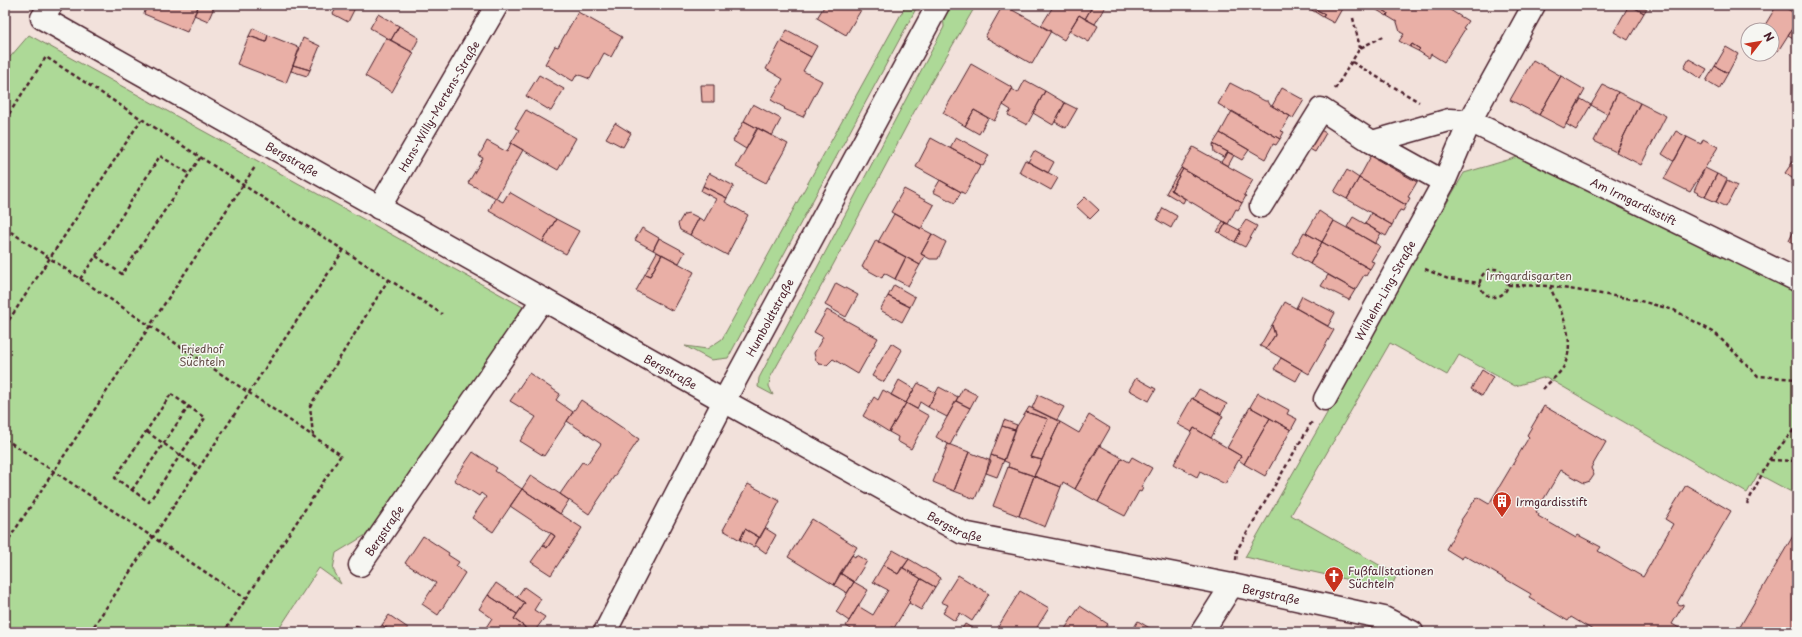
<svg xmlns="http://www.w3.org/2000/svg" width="1802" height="637" viewBox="0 0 1802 637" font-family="'Playpen Sans',sans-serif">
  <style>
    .green { fill: #add997; stroke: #7c7c61 }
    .building { fill: #e9afa6; stroke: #4a1f2b }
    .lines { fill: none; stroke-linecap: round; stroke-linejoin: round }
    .street-casing { stroke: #4a1f2b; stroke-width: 25 }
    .path { stroke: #4a1f2b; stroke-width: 2.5; stroke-dasharray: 4 3; stroke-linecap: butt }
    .street { stroke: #f6f6f2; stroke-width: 22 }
    .labels { text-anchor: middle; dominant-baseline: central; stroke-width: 3; stroke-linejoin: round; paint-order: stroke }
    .street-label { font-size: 11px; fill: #4a1f2b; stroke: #f6f6f2 }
    .park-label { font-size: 11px; fill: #634e46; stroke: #f6f6f2 }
    .poi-label { font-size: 11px; fill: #4a1f2b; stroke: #f6f6f2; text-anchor: start }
  </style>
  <rect width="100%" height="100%" fill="#f2e1db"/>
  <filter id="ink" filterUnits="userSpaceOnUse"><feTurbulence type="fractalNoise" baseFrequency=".025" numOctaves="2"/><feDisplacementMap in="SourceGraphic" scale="8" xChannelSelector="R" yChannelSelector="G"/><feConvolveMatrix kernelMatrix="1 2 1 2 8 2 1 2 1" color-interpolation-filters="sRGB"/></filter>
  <g filter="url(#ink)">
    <!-- green -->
    <path class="green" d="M906 5H918L728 358 711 360 685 346 707 349 722 339Z
      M948 5H976L914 112 833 265 770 378 769 386 773 395 758 387 759 378 944 27 943 13Z
      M29 35 523 307 374 530 336 553 333 569 341 584 319 568 277 632H5V63Z
      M1521 156 1797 293V495L1758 474 1747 493 1546 377 1515 386 1459 355 1447 375 1390 343 1291 515 1397 575 1390 589 1245 557 1464 173Z"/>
    <!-- building -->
    <path class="building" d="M147 5H199L187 32 144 14Z
      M199 5H215L208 21 194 15Z
      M338 5 356 6 348 22 333 14Z
      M825 5H864L846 35 817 18Z
      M1003 5 1051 31 1032 64 985 37Z
      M1054 5H1093L1085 19 1079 15 1064 40 1041 26Z
      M1093 5H1106L1095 24 1085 19Z
      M1305 5H1344L1334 23 1323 17 1325 14 1317 10 1315 12 1305 6Z
      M1371 5H1374L1388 13 1387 16 1370 6Z
      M1374 5H1442L1468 21 1463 28 1465 29 1444 62 1431 54 1429 58 1418 51 1420 49 1412 44 1410 47 1399 41 1404 34 1400 32 1397 22 1387 16 1388 13Z
      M1629 5 1644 13 1628 40 1614 32Z
      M1630 5H1649L1644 13Z
      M1777 5H1781L1797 15V21L1778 51 1772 47V30H1762Z
      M1317 10 1325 14 1323 17 1315 12Z
      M578 12 622 37 611 57 604 53 590 79 577 74 573 81 545 64 555 46 558 47Z
      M378 14 399 26 391 40 370 28Z
      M1079 15 1098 26 1089 42 1069 31Z
      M1797 21V40L1788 35Z
      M399 26 419 38 412 52 391 40Z
      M253 28 268 35 266 42 249 36Z
      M787 30 817 46 811 57 781 41Z
      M268 35 300 48 286 83 237 64 249 36 266 42Z
      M303 38 320 46 310 70 293 65Z
      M386 38 414 53 392 92 365 76Z
      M781 41 811 57 803 71 822 81 803 117 784 109 785 108 771 100 783 79 766 69Z
      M1412 44 1420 49 1418 51 1410 47Z
      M1726 47 1738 54 1728 73 1715 66Z
      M1689 59 1707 69 1701 79 1684 68Z
      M1533 60 1561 76 1539 115 1510 100Z
      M971 64 1013 88 994 121 974 110 965 126 943 113Z
      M293 65 310 70 307 76 291 71Z
      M1715 66 1728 73 1719 89 1706 81Z
      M539 75 564 89 551 111 526 96Z
      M1561 76 1585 90 1564 128 1539 115Z
      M1025 80 1045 91 1027 125 1008 115 1011 110 1003 105 1012 89 1018 93Z
      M1230 83 1265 101H1268L1270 105 1290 116 1281 131 1284 132 1280 139 1218 104Z
      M701 85H714V102H702Z
      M1603 85 1618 92 1607 114 1591 105Z
      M1282 88 1304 100 1293 118 1272 106Z
      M1045 91 1065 103 1053 125 1033 113Z
      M1618 92 1640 103 1616 152 1594 141Z
      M1581 99 1591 105 1576 130 1566 124Z
      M1065 103 1077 109 1066 128 1055 122Z
      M1640 103 1666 116 1641 165 1616 152Z
      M753 104 781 119 772 136 744 121Z
      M526 110 576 138 558 170 511 143 519 130 515 128Z
      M974 110 988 118 979 134 965 126Z
      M1232 111 1280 139 1276 145 1273 144 1265 159 1220 133Z
      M744 121 757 128 746 149 733 141Z
      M615 123 631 133 623 147 606 138Z
      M1315 127 1326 133 1315 152 1304 146Z
      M758 128 788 144 766 183 736 167Z
      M1676 131 1687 137 1675 160 1673 161 1662 154Z
      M1220 133 1249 150 1242 160 1213 144Z
      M956 137 989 155 983 166 950 148Z
      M1687 137 1701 144 1703 139 1718 147 1690 192 1664 179Z
      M931 138 981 165 965 194 916 167Z
      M487 141 507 152 511 143 523 150 496 198 468 183 483 158 479 156Z
      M1213 144 1228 152 1225 158 1214 152Z
      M1193 147 1253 180 1244 195 1246 196 1242 203 1181 168Z
      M1034 151 1054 162 1048 173 1028 162Z
      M1228 152 1234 155 1228 166 1221 162Z
      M1371 156 1417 182 1408 197 1410 198 1406 205 1359 178Z
      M1025 160 1058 178 1051 190 1019 172Z
      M1794 160 1797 162 1796 181 1785 173Z
      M1181 168 1183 169 1171 190 1185 199 1183 203 1166 193Z
      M1705 168 1717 174 1705 197 1694 191Z
      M1183 169 1242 203 1238 210 1236 209 1228 224 1171 190Z
      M1347 170 1359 178 1347 199 1334 192Z
      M709 173 734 186 727 198 703 186Z
      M1717 174 1727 179 1716 202 1705 197Z
      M1359 178 1406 205 1403 211 1400 210 1392 225 1347 199Z
      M940 180 961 192 955 203 933 192Z
      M1727 181 1737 186 1726 207 1716 202Z
      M703 186 727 198 725 202 748 215 727 255 690 235 699 218 704 221 716 199 701 191Z
      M904 189 934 205 921 229 891 212Z
      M509 192 556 219 543 242 489 211 495 198 503 202Z
      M1085 197 1099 210 1090 219 1076 206Z
      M1163 208 1177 216 1171 228 1157 220Z
      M1319 211 1334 221 1322 242 1306 233Z
      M689 213 699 218 690 235 680 230 678 224 684 214Z
      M1371 213 1392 225 1386 236 1365 224Z
      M894 214 932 234 921 254 925 256 920 265 878 242Z
      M1353 217 1381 233 1375 244 1347 227Z
      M556 219 579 231 566 254 543 242Z
      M1246 220 1257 226 1245 247 1235 242 1241 231 1239 230Z
      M1223 221 1226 223 1220 233 1217 232Z
      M1334 221 1380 246 1371 261 1374 262 1370 269 1322 242Z
      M1226 223 1241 231 1235 242 1220 233Z
      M1797 224V245L1789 241Z
      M642 228 659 238 653 250 635 240Z
      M1304 232 1322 242 1310 264 1292 253Z
      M932 234 946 242 938 259H930L921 254Z
      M659 238 685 252 679 263 653 250Z
      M876 240 906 257 895 279 884 273 882 278 862 267Z
      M1322 242 1370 269 1366 276 1364 275 1355 290 1310 264Z
      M657 252 662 255 650 276 645 274Z
      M662 254 694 272 673 311 636 291 645 274 650 276Z
      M906 257 920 265 908 286 895 279Z
      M1328 275 1355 290 1349 300 1321 286Z
      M836 283 858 295 846 317 825 305Z
      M894 285 915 297 910 307 888 296Z
      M888 296 910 307 902 322 880 310Z
      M1302 296 1335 313 1328 326 1296 308Z
      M1285 302 1334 330 1309 374 1266 349 1275 335 1272 325Z
      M827 310 878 338 858 374 833 359 827 365 819 364 816 361 814 353 823 337 814 332Z
      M1272 325 1275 335 1266 349 1260 346Z
      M891 343 902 350 884 382 872 376Z
      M1281 358 1302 370 1296 381 1274 369Z
      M1482 370 1493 377 1482 396 1471 389Z
      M529 373 560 394 556 400 573 412 544 456 520 441 536 417 510 401Z
      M1136 378 1156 389 1149 401 1129 390Z
      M899 380 914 389 906 403 891 395Z
      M918 383 936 393 928 407 920 402 917 409 906 403Z
      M939 387 958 397 947 417 928 407Z
      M963 388 977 395 970 408 956 401Z
      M1199 389 1227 404 1221 414 1193 399Z
      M883 390 906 403 889 432 863 416 874 397 878 400Z
      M1258 393 1289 410 1287 414 1297 419 1291 430 1250 407Z
      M1038 395 1064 407 1057 420 1032 408Z
      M1192 398 1223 416 1211 438 1194 428 1192 432 1177 424Z
      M581 400 639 439 589 514 560 494 582 462 587 464 601 444 567 421Z
      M956 401 970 408 950 445 936 437Z
      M906 403 929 416 911 449 897 441 898 437 889 432Z
      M1544 406 1606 442 1591 468 1594 475 1590 481 1584 483 1561 470 1536 512 1539 514 1538 516 1576 538 1578 535 1601 547 1598 551 1643 577 1673 524 1665 519 1686 485 1731 511 1677 603 1680 605 1683 604V606L1682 607 1672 624 1681 629 1684 628 1685 630 1681 632H1596L1571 617 1568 621 1529 598 1531 594 1464 555 1462 559 1446 549 1462 521 1461 520 1477 497 1489 504 1529 437 1527 435Z
      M1029 407 1060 422 1042 460 1030 457 1048 419 1026 412Z
      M1250 407 1270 418 1244 464 1239 460 1241 456 1227 448Z
      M1026 412 1048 419 1030 457 1042 460 1034 476 1008 467 1009 463 1004 461 1017 426Z
      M1089 415 1110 428 1075 489 1063 482 1061 487 1034 476 1060 422 1079 433Z
      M1270 418 1291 430 1265 476 1244 464Z
      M1004 420 1017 425 1015 430 1002 426Z
      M1002 426 1015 430 1004 460 991 455Z
      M1194 428 1241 456 1225 484 1200 471 1197 477 1174 464Z
      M948 444 969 452 954 491 933 482Z
      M1099 445 1122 458 1098 502 1075 489Z
      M473 452 497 468 495 471 522 489 493 532 472 518 486 497 481 493 479 496 454 480Z
      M969 452 991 461 975 499 954 491Z
      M991 455 1004 460 997 477 986 473Z
      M1132 457 1152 468 1141 487 1143 488 1141 492 1139 491 1125 516 1098 502 1122 458 1129 462Z
      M1008 467 1034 476 1019 516 993 506Z
      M531 475 569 500 560 514 522 489Z
      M1034 476 1061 487 1045 527 1019 516Z
      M748 484 780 501 760 538 745 529 740 540 723 530Z
      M522 489 582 528 551 575 531 562 543 545 547 548 555 536 510 506Z
      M812 519 857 547 834 585 788 557Z
      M765 528 776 535 766 553 755 545Z
      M745 529 759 537 754 547 740 540Z
      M1797 529V632H1737Z
      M551 533 555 536 547 548 543 545Z
      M423 536 449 553 448 555 459 562 456 566 465 573 438 615 422 604 436 583 405 563Z
      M893 550 909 559 898 574 883 565Z
      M852 555 855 557 856 555 867 561 854 582 840 573Z
      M909 559 941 578 935 587 903 568Z
      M883 565 898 574 902 567 921 579 908 600 910 602 909 603 894 628 892 627 889 632H856L846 626 858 606 873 615 888 590 873 582Z
      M840 573 854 582 847 593 834 585Z
      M958 575 989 594 972 621 960 613 955 621 943 613 948 605 941 602Z
      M921 579 935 587 921 610 909 603 910 602 908 600Z
      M854 582 868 590 849 621 836 612Z
      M496 583 525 603 517 614 488 595Z
      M524 587 541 599 534 610 545 617 534 632H531L514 619 525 603 517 597Z
      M1020 591 1049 608 1034 632H995Z
      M488 595 517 614 514 619 525 627 522 632H483L492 618 479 609Z
      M1080 606 1108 624 1102 632H1063Z
      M389 615 408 628 405 632H392L382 625Z
      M1138 621 1156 632H1131Z
      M965 624 979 632H960Z
      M382 625 392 632H377Z
      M356 626 366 632H352Z
      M471 627 479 632H467Z"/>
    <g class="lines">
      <defs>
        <g id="street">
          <path id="s1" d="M51 5 42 18 724 401 963 533 1232 585 1384 618 1412 632"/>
          <path d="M1372 142 1444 182"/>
          <path d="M1261 206 1321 109 1372 142 1449 120 1470 121 1534 5"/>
          <path id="s2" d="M379 208 497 5"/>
          <path id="s3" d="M1325 399 1444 182 1470 121 1797 280"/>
          <path id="s4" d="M360 565 543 299"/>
          <path id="s5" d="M605 632 724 401 938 5"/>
          <path d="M1202 632 1232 585"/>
        </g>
      </defs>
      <!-- street casing -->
      <use href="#street" class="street-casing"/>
      <!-- path -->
      <path class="path" d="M1353 18 1360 48
        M1352 62 1419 102
        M1335 89 1360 48 1384 36
        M5 120 46 57 442 314
        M5 228 341 455 224 632
        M96 256 160 156 190 174
        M1425 269 1448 279 1480 283
        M1480 283a14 14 0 1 1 28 0a14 14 0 1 1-28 0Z
        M80 279 96 256 122 274 200 158
        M1508 285 1550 286 1633 299 1674 310 1715 333 1758 376 1797 379
        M5 326 141 120
        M1543 389C1549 382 1560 374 1564 366 1577 339 1561 312 1550 287
        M171 394 205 418 149 502 115 478Z
        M147 432 199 468
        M313 435 310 406 388 280
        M5 439 246 599
        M1770 460 1797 461
        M132 490 189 406
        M1747 504 1769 460 1797 426
        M5 545 255 167
        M1236 560 1237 550 1313 420
        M90 632 343 251"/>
      <!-- street -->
      <use href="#street" class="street"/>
    </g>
  </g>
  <!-- icons -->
  <defs>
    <symbol id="building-pin" viewBox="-11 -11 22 30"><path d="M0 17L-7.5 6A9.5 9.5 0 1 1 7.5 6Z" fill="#c8321e" stroke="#f6f6f2"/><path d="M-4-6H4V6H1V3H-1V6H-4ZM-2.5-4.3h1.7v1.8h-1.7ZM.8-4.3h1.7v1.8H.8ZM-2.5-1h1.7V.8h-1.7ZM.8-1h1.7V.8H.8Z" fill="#fff"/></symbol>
    <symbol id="church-pin" viewBox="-11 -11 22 30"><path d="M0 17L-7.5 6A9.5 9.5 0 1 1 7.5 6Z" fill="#c8321e" stroke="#f6f6f2"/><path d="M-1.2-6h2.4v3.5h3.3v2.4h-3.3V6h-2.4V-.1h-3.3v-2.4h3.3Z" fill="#fff"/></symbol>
  </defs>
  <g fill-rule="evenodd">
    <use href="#building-pin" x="1491" y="490" width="22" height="30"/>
    <use href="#church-pin" x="1323" y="565" width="22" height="30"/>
  </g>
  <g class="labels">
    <!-- street labels -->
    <g class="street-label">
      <text stroke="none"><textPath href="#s2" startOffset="118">Hans-Willy-Mertens-Straße</textPath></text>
      <text stroke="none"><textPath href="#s1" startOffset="303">Bergstraße</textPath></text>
      <text stroke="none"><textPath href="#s3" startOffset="496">Am Irmgardisstift</textPath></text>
      <text stroke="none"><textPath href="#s3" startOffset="124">Wilhelm-Ling-Straße</textPath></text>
      <text stroke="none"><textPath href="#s5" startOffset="355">Humboldtstraße</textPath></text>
      <text stroke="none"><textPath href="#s1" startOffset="737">Bergstraße</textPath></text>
      <text stroke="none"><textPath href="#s1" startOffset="1061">Bergstraße</textPath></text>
      <text stroke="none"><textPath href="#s4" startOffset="42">Bergstraße</textPath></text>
      <text stroke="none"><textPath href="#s1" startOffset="1385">Bergstraße</textPath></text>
    </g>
    <!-- park labels -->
    <g class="park-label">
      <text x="1529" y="275">Irmgardisgarten</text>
      <text x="202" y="348">Friedhof<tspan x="202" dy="13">Süchteln</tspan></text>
    </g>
    <!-- poi labels -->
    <g class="poi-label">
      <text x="1516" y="501">Irmgardisstift</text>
      <text x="1348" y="570">Fußfallstationen<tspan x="1348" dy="13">Süchteln</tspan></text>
    </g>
  </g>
  <!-- margin -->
  <rect width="1802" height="637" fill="none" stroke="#f6f6f2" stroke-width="20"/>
  <rect x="10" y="10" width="1782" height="617" fill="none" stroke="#4a1f2b" stroke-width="1.5" filter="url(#ink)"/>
  <!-- north arrow -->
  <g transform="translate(1760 42) rotate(59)"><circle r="19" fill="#f6f6f2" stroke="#b1a0a2"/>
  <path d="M0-3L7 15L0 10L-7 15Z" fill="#c8321e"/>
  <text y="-6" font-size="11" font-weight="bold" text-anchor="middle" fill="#4a1f2b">N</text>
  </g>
</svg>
